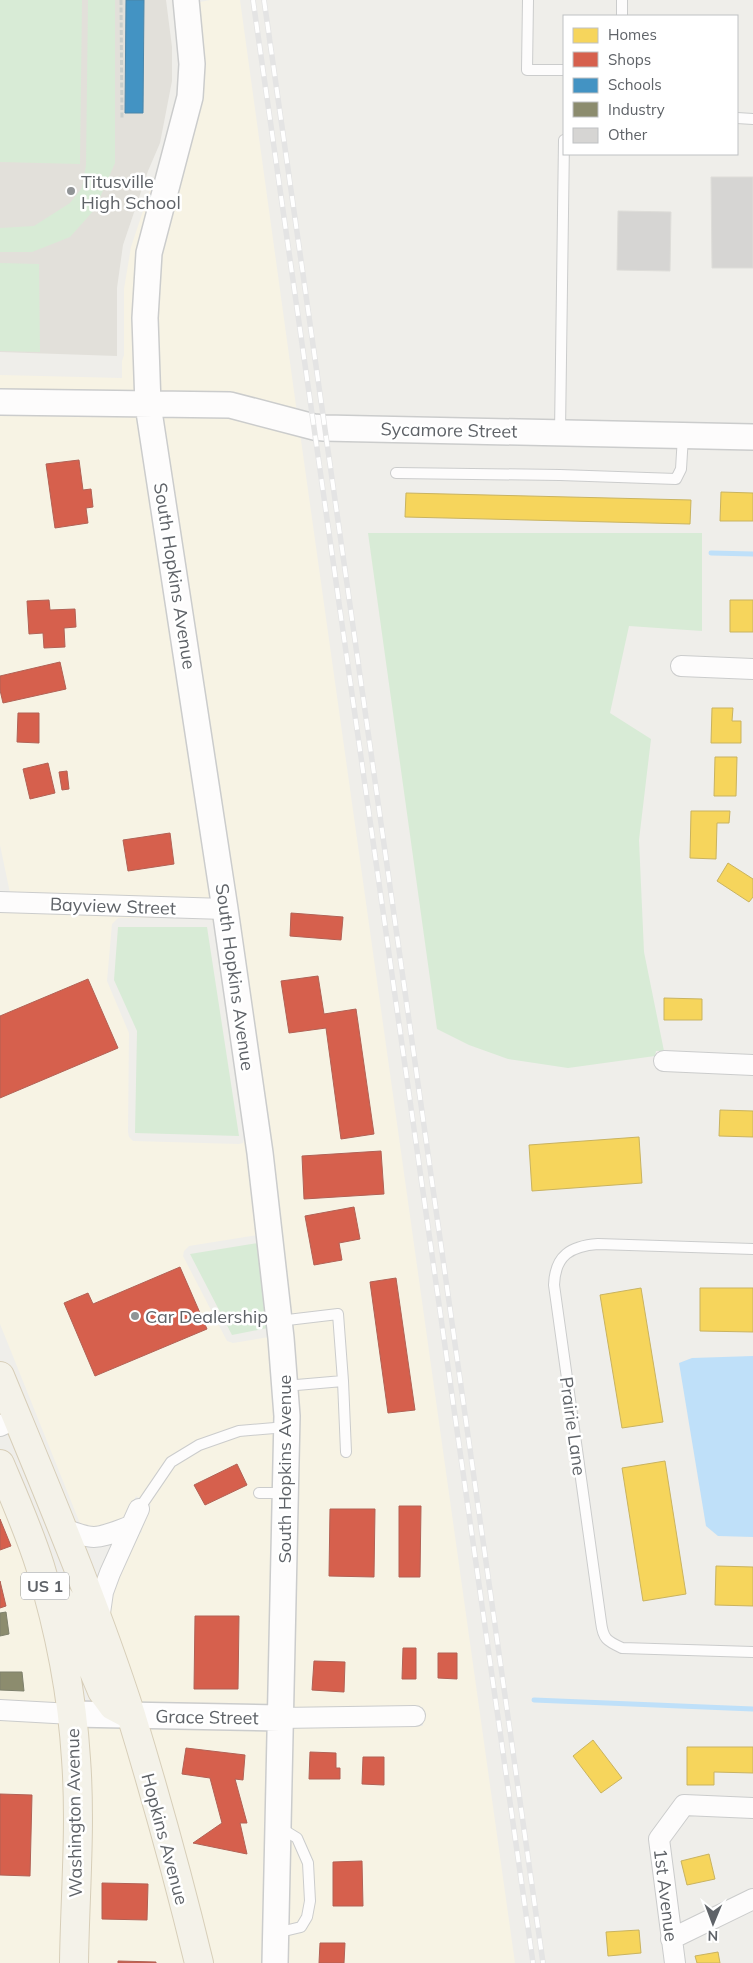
<svg xmlns="http://www.w3.org/2000/svg" width="753" height="1963" viewBox="0 0 753 1963" font-family="Mulish,sans-serif">
  <style>
    .commercial { fill: #f7f3e4; fill-rule: evenodd }
    .education { fill: #e2e0da }
    .green { fill: #d8ebd6 }
    .water { fill: #bfe0f9 }
    .homes { fill: #f6d55c; stroke: #c9b360 }
    .shops { fill: #d6604d; stroke: #b26155 }
    .schools { fill: #4393c3; stroke: #4b85a8 }
    .industry { fill: #8c8c6e; stroke: #7e806c }
    .lines { fill: none; stroke-linecap: round; stroke-linejoin: round }
    .stream { stroke: #bfe0f9; stroke-width: 5 }
    .building { fill: #d6d5d3; stroke: #deddd9 }
    .service-casing { stroke: #cbcccc; stroke-width: 12 }
    .minor-casing { stroke: #cbcccc; stroke-width: 22 }
    .tertiary-casing { stroke: #cbcccc; stroke-width: 28 }
    .primary-casing { stroke: #d7ceb8; stroke-width: 30 }
    .path { stroke: #cacfcc; stroke-width: 3; stroke-dasharray: 5 2.5; stroke-linecap: butt }
    .service { stroke: #fdfcfc; stroke-width: 10 }
    .minor { stroke: #fdfcfc; stroke-width: 20 }
    .tertiary { stroke: #fdfcfc; stroke-width: 25 }
    .primary { stroke: #f4f2e9; stroke-width: 28 }
    .rail-casing { stroke: #e4e4e4; stroke-width: 5.5 }
    .rail { stroke: #fff; stroke-width: 4; stroke-dasharray: 11; stroke-linecap: butt }
    .poi-dot { fill: #919496; stroke: #fff; stroke-width: 2 }
    .labels { text-anchor: middle; dominant-baseline: central; stroke-width: 5; stroke-linejoin: round; paint-order: stroke }
    .shield { fill: #fff; stroke: #8f9295; stroke-width: 1 }
    .shield-label { font-size: 16px; font-weight: bold; fill: #5f6368 }
    .poi-label { font-size: 18px; fill: #5f6368; stroke: #fff; text-anchor: start }
    .street-label { font-size: 18px; fill: #5f6368; stroke: #fff }
  </style>
  <rect width="100%" height="100%" fill="#efeeea"/>
  <!-- commercial -->
  <path class="commercial" d="M210 0H240L297 413 157 395V255L195 3Z
    M180 51 184 64 140 395 0 392V375L122 378V361L124 355V289L131 247 155 175 167 145 175 114 179 82Z
    M0 411 140 414 215 899 10 893 0 845Z
    M229 414 300 433 515 1963H284L288 1728 423 1726V1707L288 1708 295 1500 159 415Z
    M4 912 218 918 251 1154 257 1235 189 1246 184 1251 183 1256 227 1341 233 1343 269 1337 279 1417 271 1708 137 1706 109 1610 112 1595 137 1534 142 1532 140 1527 151 1505 136 1496 125 1518 94 1528 81 1526 0 1324V913ZM118 918H207L212 920 214 925 246 1134 243 1143 239 1144 133 1141 129 1137 128 1132 129 1033 107 981 112 924Z
    M0 1489 29 1562 61 1704 0 1701Z
    M0 1720 64 1723 65 1963H0Z
    M82 1724 124 1725 189 1963H82Z
    M142 1725 271 1728 266 1963H207Z"/>
  <!-- education -->
  <path class="education" d="M0 0H166L172 47V81L160 143 148 171 123 245 117 288V356L0 352Z"/>
  <!-- green -->
  <path class="green" d="M0 0H82L80 164 0 162Z
    M88 0H115V163L95 209 70 237 32 252H0V228L34 226 70 203 82 188 86 165Z
    M0 263 39 264 40 352 0 351Z
    M368 533H702V631L629 626 610 713 651 739 639 840 644 952 664 1051H656L655 1056 568 1068 508 1059 469 1045 437 1029Z
    M118 927H207L239 1136 135 1133 137 1031 114 980Z
    M258 1243 268 1328 232 1335 190 1254Z"/>
  <!-- water -->
  <path class="water" d="M753 1356V1537L718 1536 706 1526 679 1363 692 1358Z"/>
  <!-- homes -->
  <path class="homes" d="M721 492 753 493V521H720Z
    M406 493 691 500 690 524 405 517Z
    M730 600H753V632H730Z
    M712 708H733L732 721H741V743H711Z
    M715 757H737L736 796H714Z
    M691 811H730L729 823H717L716 859 690 858Z
    M728 863 753 879V897L749 902 717 881Z
    M664 998 702 999V1020H664Z
    M720 1110 753 1111V1137L719 1136Z
    M639 1137 642 1183 532 1191 529 1145Z
    M641 1288 663 1422 622 1428 600 1295Z
    M700 1288H753V1332L700 1331Z
    M665 1461 686 1594 643 1601 622 1468Z
    M716 1566 753 1567V1606L715 1605Z
    M593 1740 622 1778 601 1793 573 1756Z
    M687 1747H753V1773L714 1772V1785H687Z
    M709 1854 715 1879 687 1885 681 1861Z
    M639 1930 641 1953 608 1956 606 1932Z
    M718 1952 720 1963H697L695 1956Z"/>
  <!-- shops -->
  <path class="shops" d="M79 460 83 490 91 489 93 507 86 508 88 523 55 528 46 464Z
    M49 600 50 610 75 609 76 627 64 628 65 647 44 648 43 633 29 634 27 601Z
    M60 662 66 689 3 703 0 690V676Z
    M18 713H39V743L17 742Z
    M48 763 55 793 30 799 23 769Z
    M67 771 69 789 62 790 59 772Z
    M170 833 174 864 128 871 123 840Z
    M291 913 343 917 341 940 290 936Z
    M318 976 324 1014 356 1009 374 1134 341 1139 326 1028 289 1033 281 981Z
    M88 979 118 1048 0 1098V1016Z
    M381 1151 384 1194 304 1199 302 1156Z
    M354 1207 360 1239 339 1243 342 1260 314 1265 305 1216Z
    M180 1267 207 1329 95 1376 64 1303 88 1293 93 1304Z
    M396 1278 415 1410 388 1413 370 1282Z
    M237 1464 247 1485 205 1505 194 1485Z
    M399 1506H421L420 1577H399Z
    M330 1509H375L374 1577 329 1576Z
    M0 1519 11 1546 0 1550Z
    M0 1581 6 1606 0 1608Z
    M195 1616H239L238 1689H194Z
    M403 1648H416V1679H402Z
    M438 1653H457V1679L438 1678Z
    M314 1661 345 1662 344 1692 312 1690Z
    M186 1748 245 1755 243 1780 235 1779 247 1823H240L247 1854 193 1843 222 1823 210 1778 182 1774Z
    M310 1752 336 1753V1768H340V1779H309Z
    M363 1757H384V1785L362 1784Z
    M0 1794 32 1795 30 1876 0 1875Z
    M362 1861 363 1906H333V1862Z
    M102 1883 148 1884 147 1920 102 1919Z
    M320 1943H345L344 1963H319Z
    M118 1961 156 1962V1963H118Z"/>
  <!-- schools -->
  <path class="schools" d="M126 0H144L143 113H125Z"/>
  <!-- industry -->
  <path class="industry" d="M6 1612 9 1634 0 1636V1613Z
    M0 1672H22L24 1691 0 1690Z"/>
  <g class="lines">
    <!-- stream -->
    <path class="stream" d="M711 553 753 554
      M534 1700 753 1709"/>
  </g>
  <!-- building -->
  <path class="building" d="M711 177H753V268H712Z
    M618 211 671 212 670 271 617 270Z"/>
  <g class="lines">
    <defs>
      <path id="service" d="M528 0 527 70H564
        M622 16V0
        M737 118 753 119
        M560 432 564 140
        M396 473 560 475 676 479 681 469 683 436
        M753 1249 598 1244C571 1246 555 1255 554 1285L601 1622C603 1639 607 1641 622 1648L753 1652
        M279 1321 338 1314 343 1381 285 1386
        M343 1381 346 1452
        M259 1493H285
        M139 1509 171 1462 199 1445 239 1431 286 1427
        M276 1933 301 1927 307 1917 310 1901 308 1863 297 1838 279 1827"/>
      <path id="minor" d="M681 666 753 669
        M0 902 225 909
        M664 1061 753 1065
        M0 1426 17 1418
        M62 1528C96 1542 98 1538 131 1526
        M99 1620 103 1592 110 1573 139 1509
        M0 1710 72 1714
        M280 1718 415 1716
        M671 1939 753 1899
        M675 1963 659 1839 684 1805 753 1808"/>
      <path id="tertiary" d="M186 0 192 64 190 97 149 253 145 318 148 405 225 909 260 1153 281 1338 287 1416 275 1963
        M0 402 230 405 314 427 324 428 753 437
        M72 1714 280 1718"/>
      <path id="primary" d="M0 1376C46 1488 94 1600 131 1715 156 1797 179 1880 199 1963
        M0 1464C14 1497 29 1531 40 1566 59 1628 72 1694 76 1759 81 1826 75 1895 74 1963
        M60 1599 70 1615 102 1691 113 1706 130 1715"/>
    </defs>
    <!-- service casing -->
    <use href="#service" class="service-casing"/>
    <!-- minor casing -->
    <use href="#minor" class="minor-casing"/>
    <!-- tertiary casing -->
    <use href="#tertiary" class="tertiary-casing"/>
    <!-- primary casing -->
    <use href="#primary" class="primary-casing"/>
    <!-- path -->
    <path class="path" d="M121 0 122 120"/>
    <!-- service -->
    <use href="#service" class="service"/>
    <!-- minor -->
    <use href="#minor" class="minor"/>
    <!-- tertiary -->
    <use href="#tertiary" class="tertiary"/>
    <!-- primary -->
    <use href="#primary" class="primary"/>
    <defs>
      <path id="rail" d="M253 0 533 1963
        M264 0 543 1963"/>
    </defs>
    <!-- rail casing -->
    <use href="#rail" class="rail-casing"/>
    <!-- rail -->
    <use href="#rail" class="rail"/>
  </g>
  <!-- markers -->
  <g class="poi-dot">
    <circle cx="71" cy="191" r="5"/>
    <circle cx="135" cy="1316" r="5"/>
  </g>
  <g class="labels">
    <!-- shield labels -->
    <rect class="shield" x="21" y="1572.5" width="48" height="27" rx="4"/>
    <g class="shield-label">
      <text x="45" y="1586">US 1</text>
    </g>
    <!-- poi labels -->
    <g class="poi-label">
      <text x="81" y="181">Titusville<tspan x="81" dy="21">High School</tspan></text>
      <text x="145" y="1316">Car Dealership</text>
    </g>
    <!-- street labels -->
    <g class="street-label">
      <text transform="translate(449 430) rotate(1)">Sycamore Street</text>
      <text transform="translate(175 576) rotate(81)">South Hopkins Avenue</text>
      <text transform="translate(113 906) rotate(2)">Bayview Street</text>
      <text transform="translate(235 977) rotate(82)">South Hopkins Avenue</text>
      <text transform="translate(573 1426) rotate(82)">Prairie Lane</text>
      <text transform="translate(284 1469) rotate(-90)">South Hopkins Avenue</text>
      <text transform="translate(207 1717) rotate(1)">Grace Street</text>
      <text transform="translate(74 1813) rotate(-91)">Washington Avenue</text>
      <text transform="translate(165 1839) rotate(75)">Hopkins Avenue</text>
      <text transform="translate(666 1895) rotate(83)">1st Avenue</text>
    </g>
  </g>
  <!-- legend -->
  <rect x="563" y="15" width="175" height="140" fill="#ffffff" stroke="#bfc1c3"/>
  <rect x="573" y="28" width="25" height="15" fill="#f6d55c" stroke="#bfc1c3"/>
  <text x="608" y="40" font-size="15" fill="#5f6368">Homes</text>
  <rect x="573" y="52" width="25" height="15" fill="#d6604d" stroke="#bfc1c3"/>
  <text x="608" y="65" font-size="15" fill="#5f6368">Shops</text>
  <rect x="573" y="78" width="25" height="15" fill="#4393c3" stroke="#bfc1c3"/>
  <text x="608" y="90" font-size="15" fill="#5f6368">Schools</text>
  <rect x="573" y="102" width="25" height="15" fill="#8c8c6e" stroke="#bfc1c3"/>
  <text x="608" y="115" font-size="15" fill="#5f6368">Industry</text>
  <rect x="573" y="128" width="25" height="15" fill="#d6d5d3" stroke="#bfc1c3"/>
  <text x="608" y="140" font-size="15" fill="#5f6368">Other</text>
  <!-- north arrow -->
  <g transform="translate(713 1923) rotate(181)" stroke="#ffffff" stroke-width="4" paint-order="stroke">
  <path d="M0-4L9 19L0 12L-9 19Z" fill="#5f6368"/>
  <text y="-8" font-size="14" font-weight="bold" text-anchor="middle" fill="#5f6368">N</text>
  </g>
</svg>
